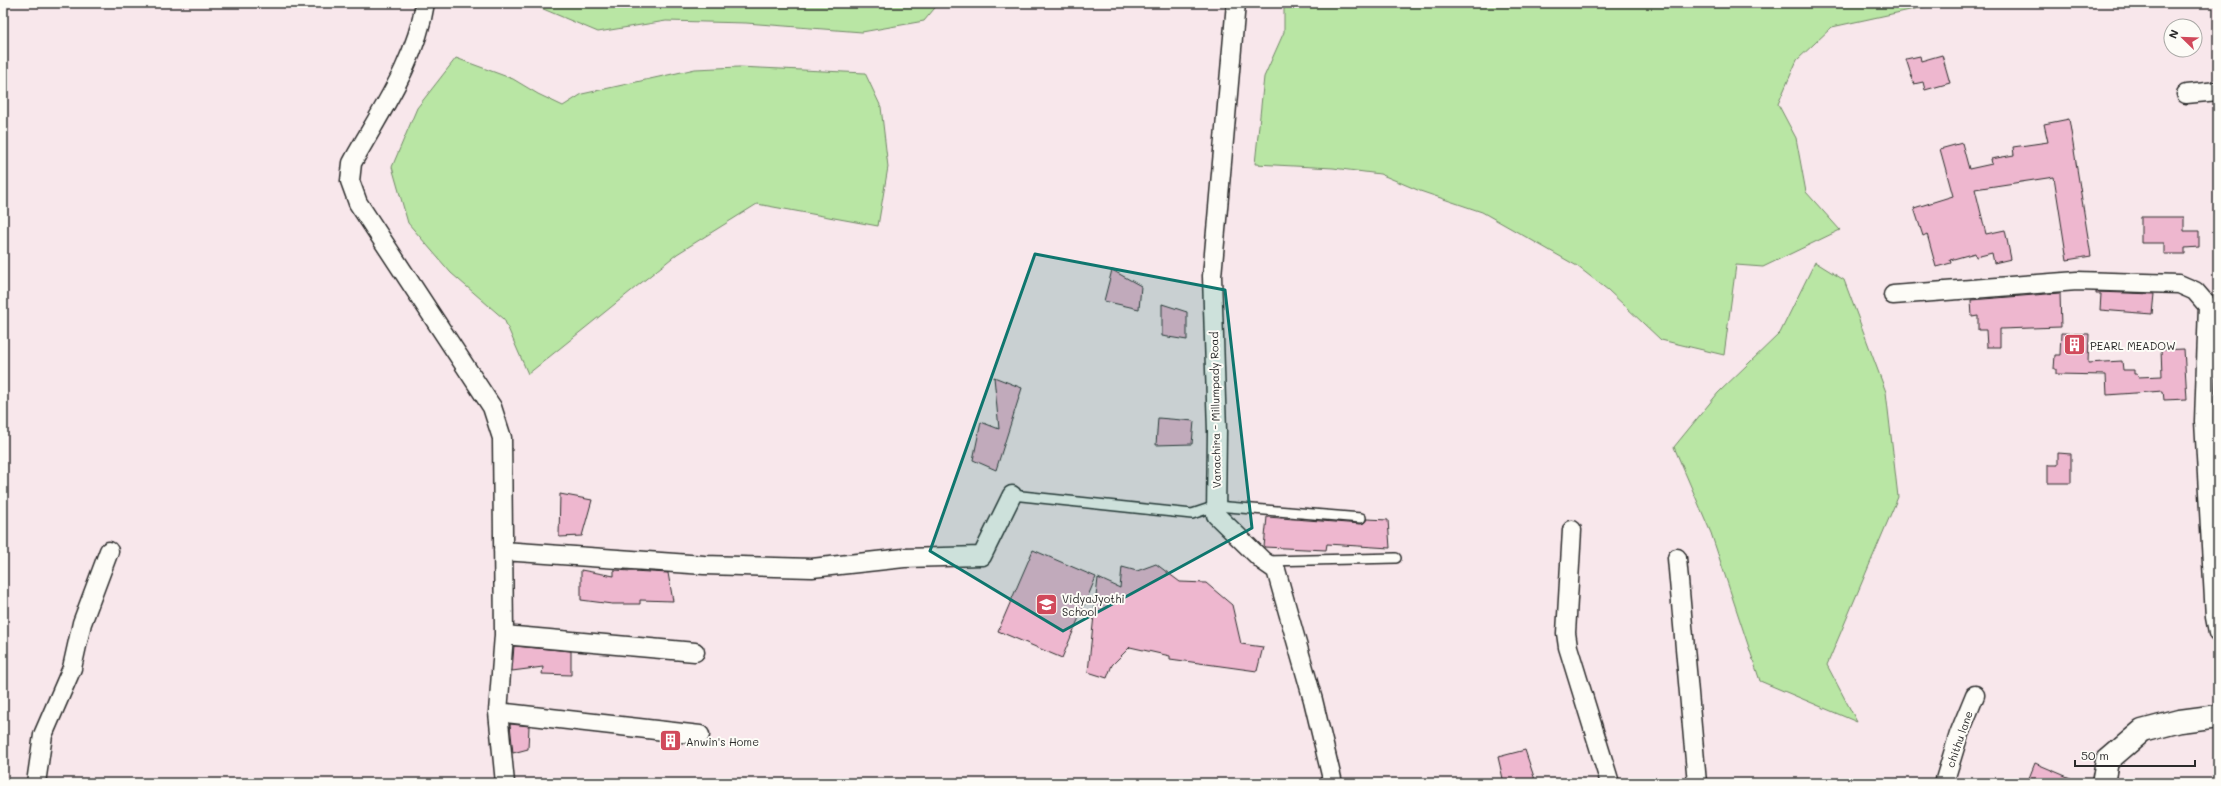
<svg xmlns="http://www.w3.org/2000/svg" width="2221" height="786" viewBox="0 0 2221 786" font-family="Mali,sans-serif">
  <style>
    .green { fill: #b9e6a4; stroke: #728868 }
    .building { fill: #eeb7cf; stroke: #2b2b2b }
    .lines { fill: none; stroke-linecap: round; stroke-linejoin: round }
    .lane-casing { stroke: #2b2b2b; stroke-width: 12 }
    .street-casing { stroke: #2b2b2b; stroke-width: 21 }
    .secondary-casing { stroke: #2b2b2b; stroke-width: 25 }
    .lane { stroke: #fdfcf7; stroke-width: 9 }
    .street { stroke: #fdfcf7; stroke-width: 18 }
    .secondary { stroke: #fdfcf7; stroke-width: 22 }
    .marked { fill: #0f766e; fill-opacity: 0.2; stroke: #0f766e; stroke-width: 3; stroke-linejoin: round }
    .labels { text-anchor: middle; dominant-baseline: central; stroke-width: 4; stroke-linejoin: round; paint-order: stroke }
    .poi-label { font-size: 11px; fill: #2b2b2b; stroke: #fdfcf7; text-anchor: start }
    .street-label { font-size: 11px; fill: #2b2b2b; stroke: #fdfcf7 }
  </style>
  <rect width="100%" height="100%" fill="#f8e7eb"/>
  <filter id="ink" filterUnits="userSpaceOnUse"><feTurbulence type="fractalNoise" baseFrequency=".025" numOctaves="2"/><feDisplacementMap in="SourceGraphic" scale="8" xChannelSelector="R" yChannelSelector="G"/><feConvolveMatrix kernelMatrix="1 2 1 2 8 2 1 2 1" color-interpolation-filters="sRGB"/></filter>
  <g filter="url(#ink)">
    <!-- green -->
    <path class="green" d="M529 3H939L924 21 862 32 746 23 666 21 598 32Z
      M1321 3H1942L1832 27 1797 60 1778 104 1796 138 1806 192 1840 230 1763 267 1736 265 1724 355 1661 340 1608 290 1577 266 1482 212 1420 191 1380 174 1333 168 1255 164 1264 77 1284 32V6Z
      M456 58 513 79 538 94 563 106 582 94 695 69 739 67 865 73 881 107 888 167 878 226 757 204 677 254 528 374 504 319 451 273 408 223 392 167 417 108Z
      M1815 262 1844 280 1886 392 1898 497 1827 665 1857 722 1760 681 1711 533 1674 447 1718 393 1780 333Z"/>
    <!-- building -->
    <path class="building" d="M1942 55 1950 83 1925 90 1923 82 1914 84 1906 59 1920 56 1921 61Z
      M2069 119 2091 256 2067 260 2054 177 1975 189 1986 234 2005 230 2011 259 1994 263 1992 253 1976 257 1975 253 1950 260 1951 263 1936 267 1927 234 1923 236 1914 208 1953 196 1940 149 1962 143 1969 169 1992 164 1991 159 2014 155 2013 147 2048 142 2044 124Z
      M2141 217H2184V231H2199V247L2185 248V254H2164V243H2141Z
      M1112 270 1141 286 1139 309 1104 301Z
      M2096 292 2154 294 2152 314 2100 310 2101 294H2096Z
      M2060 293 2061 327 2000 329V347H1987L1986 330H1978V316L1972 317 1971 300Z
      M1162 304 1187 312V340L1162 336Z
      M2061 333 2089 334 2088 363 2122 361 2123 370H2134V374H2137L2138 377 2162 376 2161 350 2184 349 2187 399 2164 400 2163 391 2107 395 2106 375 2056 374V369H2054L2055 355H2060Z
      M994 377 1022 388 996 470 973 460 981 422 999 429Z
      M1158 418 1194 421 1192 444 1156 445Z
      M2058 453 2071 454V483H2048V465H2058Z
      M560 494 592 500 582 536 559 537Z
      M1267 517 1361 524 1364 523 1367 519 1388 520 1390 548 1327 544 1326 550 1264 547Z
      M1033 550 1096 577 1062 658 998 631Z
      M1156 564 1180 582 1206 583 1232 605 1241 644 1263 647 1257 671 1170 659V656L1130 647 1112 665 1107 678 1088 672 1098 578 1120 588 1122 567 1137 571Z
      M581 570 614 576V570L668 573 673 601 640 600V604H612L581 600Z
      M514 646 571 651V675L542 674 543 667 512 671Z
      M510 724 529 726 528 749 513 753Z
      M1525 750 1536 783H1504L1498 757Z
      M2035 763 2082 783H2027Z"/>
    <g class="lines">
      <defs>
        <path id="lane" d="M1012 495 1192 514 1216 506 1361 518
          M1267 561 1396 558"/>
        <path id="street" d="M425 3C416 62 380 112 352 163L350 181 358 203 492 407 502 438 504 635 498 712 505 783
          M1236 3 1212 276 1217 431 1216 515 1263 561 1276 570 1313 700 1333 783
          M2186 94 2218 91
          M1893 295 2077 281 2179 284 2195 291 2208 306 2204 421 2215 617 2218 633
          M1572 530 1566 633 1568 647 1610 783
          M503 551 704 565 812 568 904 558 982 556 1012 495
          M1677 558 1697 783
          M504 635 695 652
          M498 712 700 735
          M36 783 43 735 72 668 82 623 109 551
          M1944 783 1959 734 1975 695"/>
        <path id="secondary" d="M2103 783 2107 761 2142 731 2180 721 2218 716"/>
      </defs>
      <!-- lane casing -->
      <use href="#lane" class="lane-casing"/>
      <!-- street casing -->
      <use href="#street" class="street-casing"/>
      <!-- secondary casing -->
      <use href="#secondary" class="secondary-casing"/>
      <!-- lane -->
      <use href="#lane" class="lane"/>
      <!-- street -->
      <use href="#street" class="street"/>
      <!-- secondary -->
      <use href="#secondary" class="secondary"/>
    </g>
  </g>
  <!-- marked area -->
  <path class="marked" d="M1035 254 1225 290 1252 528 1063 631 930 551Z"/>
  <!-- icons -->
  <defs>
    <symbol id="building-square" viewBox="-11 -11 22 22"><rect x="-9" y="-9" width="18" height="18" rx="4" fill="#d1495b" stroke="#fdfcf7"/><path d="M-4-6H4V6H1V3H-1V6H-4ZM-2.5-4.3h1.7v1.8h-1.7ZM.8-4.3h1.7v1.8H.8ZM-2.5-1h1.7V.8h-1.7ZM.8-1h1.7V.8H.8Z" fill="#fff"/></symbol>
    <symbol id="school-square" viewBox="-11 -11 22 22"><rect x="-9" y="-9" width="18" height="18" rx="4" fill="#d1495b" stroke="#fdfcf7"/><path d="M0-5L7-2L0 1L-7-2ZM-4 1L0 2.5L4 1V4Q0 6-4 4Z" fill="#fff"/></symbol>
  </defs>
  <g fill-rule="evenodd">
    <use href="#building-square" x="2062" y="332" width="25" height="25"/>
    <use href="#school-square" x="1034" y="592" width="25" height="25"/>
    <use href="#building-square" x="658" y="728" width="25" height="25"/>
  </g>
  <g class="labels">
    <!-- poi labels -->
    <g class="poi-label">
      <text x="2090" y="345">PEARL MEADOW</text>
      <text x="1062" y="598">VidyaJyothi<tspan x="1062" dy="13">School</tspan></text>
      <text x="686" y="741">Anwin's Home</text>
    </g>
    <!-- street labels -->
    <g class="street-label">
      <text transform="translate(1215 410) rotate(-91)">Vanachira - Millumpady Road</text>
      <text transform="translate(1959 739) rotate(-71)">chithu lane</text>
    </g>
  </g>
  <!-- margin -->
  <rect width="2221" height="786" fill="none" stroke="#fdfcf7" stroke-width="16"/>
  <rect x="8" y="8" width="2205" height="770" fill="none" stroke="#2b2b2b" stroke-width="1.5" filter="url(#ink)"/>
  <!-- north arrow -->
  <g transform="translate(2183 38) rotate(293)"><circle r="19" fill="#fdfcf7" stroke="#a9a8a5"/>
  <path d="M0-3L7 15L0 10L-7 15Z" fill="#d1495b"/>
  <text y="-6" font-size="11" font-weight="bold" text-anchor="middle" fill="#2b2b2b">N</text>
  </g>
  <!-- scale -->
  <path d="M2075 760v6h120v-6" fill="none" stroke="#2b2b2b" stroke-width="2"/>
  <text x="2081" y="760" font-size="12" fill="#2b2b2b" stroke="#fdfcf7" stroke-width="3" paint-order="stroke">50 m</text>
</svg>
